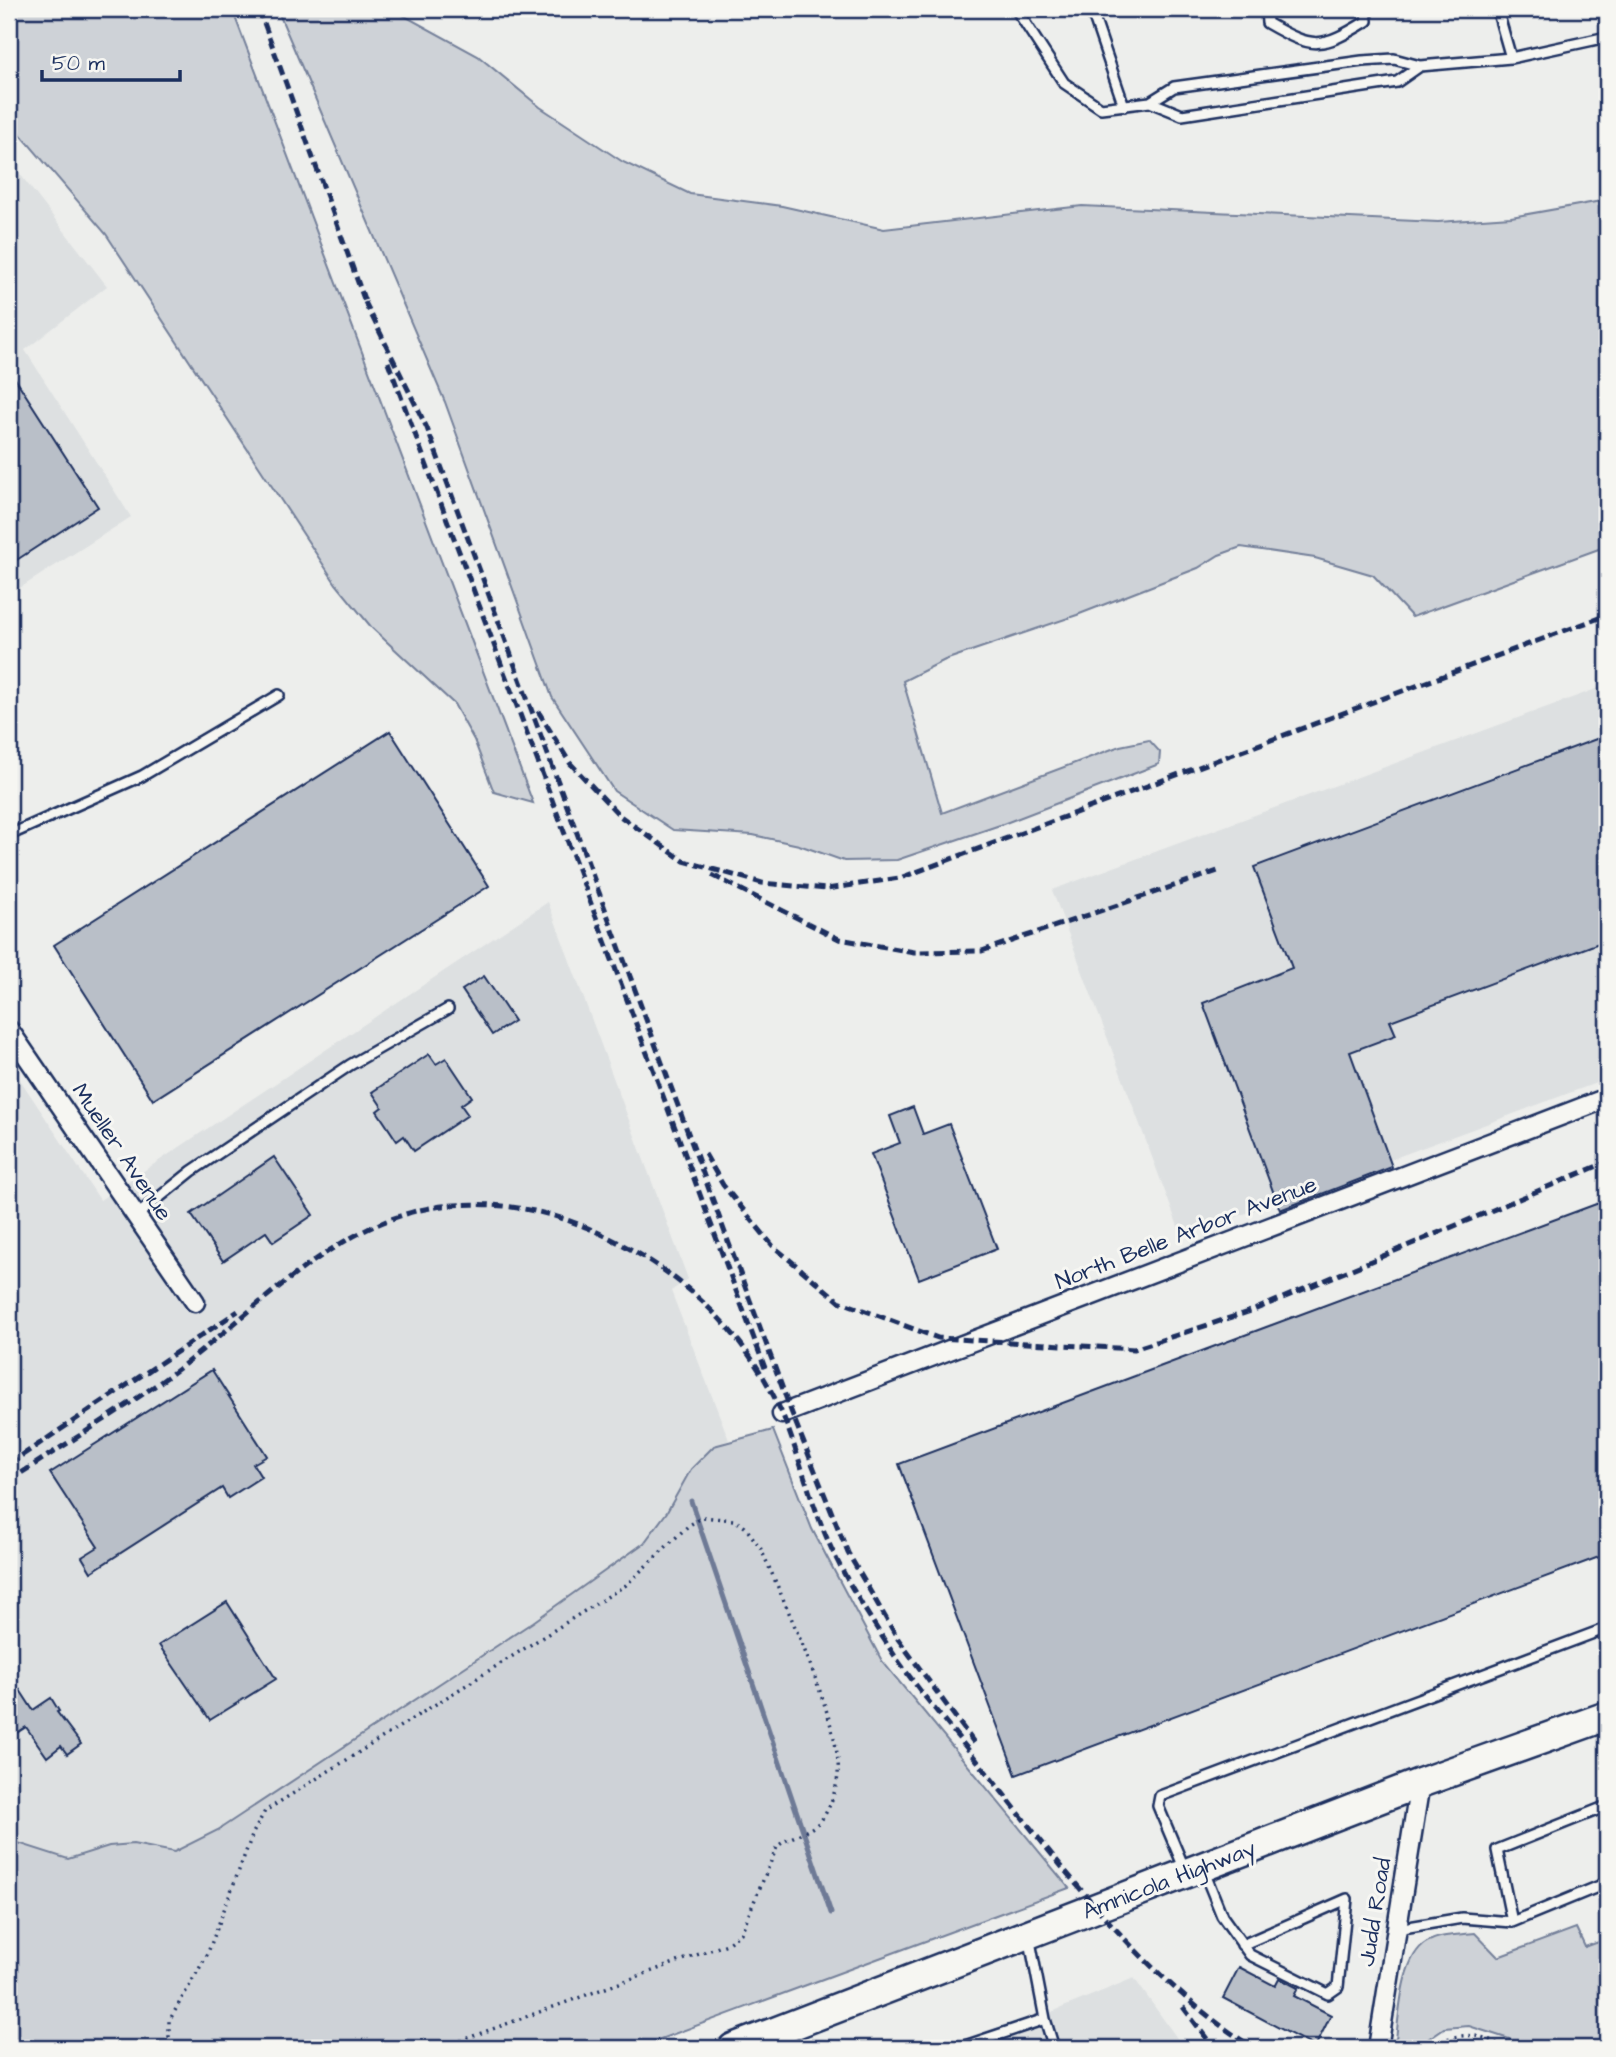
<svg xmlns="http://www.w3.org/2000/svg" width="1616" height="2057" viewBox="0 0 1616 2057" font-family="'Architects Daughter',sans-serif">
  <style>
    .built { fill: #dde0e1 }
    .green { fill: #ced2d7; stroke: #74809a; stroke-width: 2 }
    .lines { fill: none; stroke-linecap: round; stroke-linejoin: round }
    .stream { stroke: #6e7a96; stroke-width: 5 }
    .building { fill: #b9bfc8; stroke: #1b2f5e; stroke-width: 2 }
    .lane-casing { stroke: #1b2f5e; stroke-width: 14 }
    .street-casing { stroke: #1b2f5e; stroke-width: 23 }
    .primary-casing { stroke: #1b2f5e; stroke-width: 33 }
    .path { stroke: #1b2f5e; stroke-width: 3.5; stroke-dasharray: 2 5; stroke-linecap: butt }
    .lane { stroke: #f6f6f2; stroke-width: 9 }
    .street { stroke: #f6f6f2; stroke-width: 18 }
    .primary { stroke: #f6f6f2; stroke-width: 28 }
    .rail { stroke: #1b2f5e; stroke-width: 5; stroke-dasharray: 10 5; stroke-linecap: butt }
    .labels { text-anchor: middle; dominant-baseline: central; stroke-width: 6; stroke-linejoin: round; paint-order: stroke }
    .street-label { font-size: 23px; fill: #1b2f5e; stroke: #f6f6f2 }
  </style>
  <rect width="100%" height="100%" fill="#edeeec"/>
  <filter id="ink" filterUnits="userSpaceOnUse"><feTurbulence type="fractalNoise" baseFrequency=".0143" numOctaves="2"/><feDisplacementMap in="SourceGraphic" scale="14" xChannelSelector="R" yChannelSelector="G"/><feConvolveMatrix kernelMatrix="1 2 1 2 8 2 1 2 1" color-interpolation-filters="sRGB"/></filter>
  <g filter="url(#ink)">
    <!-- built -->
    <path class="built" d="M9 160 107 286 25 350 131 517 9 595Z
      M1607 685V1079L1182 1237 1052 890Z
      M548 902 688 1279 671 1291 729 1440 714 1446 691 1469 667 1512 644 1543 533 1622 218 1830 174 1852 133 1844 109 1846 68 1859 9 1840V1063L100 1200Z
      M1134 1978 1184 2048H964Z"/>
    <!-- green -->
    <path class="green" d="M9 9H232L533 803 494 792 474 740 454 704 372 628 336 584 106 234 9 121Z
      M277 9H392L478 56 540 107 623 162 690 194 782 206 884 229 1082 206 1438 222 1511 217 1607 200V546L1412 617 1373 575 1315 558 1241 547 1219 555 1198 568 1077 615 945 660 903 681 942 813 1120 746 1149 740 1160 752 1159 764 1003 824 897 860 844 861 799 845 753 835 673 830 614 791 552 697 445 402Z
      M773 1430 812 1529 882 1661 1069 1888 636 2048H20L9 2033V1840L68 1859 109 1846 133 1844 174 1852 218 1830 533 1622 644 1543 667 1512 691 1469 714 1446Z
      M1576 1928 1585 1947 1607 1939V2048H1520L1509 2039 1469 2026 1444 2028 1415 2048H1395C1399 2020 1400 1957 1427 1942 1441 1934 1460 1935 1475 1933L1498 1957Z"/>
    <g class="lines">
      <!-- stream -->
      <path class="stream" d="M691 1501 831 1913"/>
    </g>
    <!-- building -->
    <path class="building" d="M9 369 98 507 9 565Z
      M390 731 489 886 153 1100 54 945Z
      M1607 735V940L1390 1021 1396 1035 1350 1052 1392 1167 1280 1210 1203 1003 1292 968 1254 867Z
      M484 976 514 1021 492 1035 462 990Z
      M429 1054 436 1064 446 1058 472 1097 461 1105 468 1115 414 1151 404 1136 397 1141 377 1111 382 1107 372 1092Z
      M913 1107 923 1134 949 1124 997 1249 919 1279 871 1154 900 1143 890 1116Z
      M274 1157 313 1215 273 1242 266 1232 223 1261 191 1214Z
      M1607 1200V1554L1016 1775 899 1464Z
      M212 1370 267 1456 253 1464 261 1477 228 1498 222 1488 91 1572 82 1557 98 1547 50 1473Z
      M227 1602 276 1679 210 1720 159 1645Z
      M20 1690 33 1710 51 1698 59 1711 57 1712 81 1744 67 1754 61 1746 47 1757 26 1727 9 1738V1697Z
      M1239 1967 1275 1986 1279 1978 1298 1988 1294 1996 1331 2015 1315 2047 1223 1998Z"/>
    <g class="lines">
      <defs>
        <path id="lane" d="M1016 9 1064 83 1101 108 1150 102 1174 87 1362 61 1394 59 1420 66 1511 58 1607 37
          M1091 9 1124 106
          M1266 9 1267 23C1314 50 1321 49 1367 21L1366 9
          M1497 9 1511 58
          M1150 102 1182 115 1397 82 1420 66
          M9 835 142 776 279 695
          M136 1216 192 1171 350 1065 448 1009
          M1203 1869 1222 1916 1250 1955 1328 1994 1338 1987 1347 1899 1242 1945
          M1185 1870 1158 1806 1160 1796 1607 1628
          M1512 1922 1497 1850 1607 1806
          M1397 1929 1462 1918 1512 1922 1607 1883
          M1045 2019 1054 2048
          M959 2048 1045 2019 1029 1936"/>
        <path id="street" d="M9 1030 195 1302
          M782 1414 1607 1098
          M1378 2048 1420 1783"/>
        <path id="primary" d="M733 2048 1420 1783 1607 1716"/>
      </defs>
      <!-- lane casing -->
      <use href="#lane" class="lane-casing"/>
      <!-- street casing -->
      <use href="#street" class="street-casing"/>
      <!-- primary casing -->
      <use href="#primary" class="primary-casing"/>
      <!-- path -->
      <path class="path" d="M178 2048 169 2037V2021L207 1955 253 1833 265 1811 626 1585 688 1526 703 1517 734 1520 745 1527 760 1547C781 1594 843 1728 838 1774 837 1788 830 1808 822 1819 811 1833 790 1835 777 1847L741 1933 727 1944 440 2048
        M1429 2048C1450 2033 1482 2030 1503 2048"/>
      <!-- lane -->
      <use href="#lane" class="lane"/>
      <!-- street -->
      <use href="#street" class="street"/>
      <!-- primary -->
      <use href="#primary" class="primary"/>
      <!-- rail -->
      <path class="rail" d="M259 9 368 310
        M365 302 427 428 791 1411 848 1553 898 1639 975 1744
        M388 362 765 1368
        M538 711 570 763 620 816 684 861 762 883 827 889 900 878 1607 615
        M712 875 839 939 914 952 982 951 1221 870
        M705 1154 723 1185 773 1246 839 1301 938 1338 1134 1349 1254 1310 1607 1162
        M9 1464 238 1311
        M9 1481C60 1447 113 1416 163 1380 245 1322 316 1238 416 1211 472 1197 536 1206 588 1228 676 1266 746 1329 784 1418 802 1464 814 1514 836 1558 850 1586 868 1615 885 1641 914 1687 953 1730 987 1773 1066 1872 1145 1980 1254 2048
        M1183 2007 1214 2048"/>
    </g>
  </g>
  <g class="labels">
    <!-- street labels -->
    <g class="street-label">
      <text transform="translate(122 1152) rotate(56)">Mueller Avenue</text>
      <text transform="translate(1186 1233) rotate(-21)">North Belle Arbor Avenue</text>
      <text transform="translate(1169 1880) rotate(-21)">Amnicola Highway</text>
      <text transform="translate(1375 1912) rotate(-81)">Judd Road</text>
    </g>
  </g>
  <!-- margin -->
  <rect width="1616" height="2057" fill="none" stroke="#f6f6f2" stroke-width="35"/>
  <rect x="18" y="18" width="1581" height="2022" fill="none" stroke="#1b2f5e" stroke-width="2.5" filter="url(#ink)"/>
  <!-- scale -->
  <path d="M42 70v10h138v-10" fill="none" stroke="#1b2f5e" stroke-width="3.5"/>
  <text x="52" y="70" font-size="21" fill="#1b2f5e" stroke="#f6f6f2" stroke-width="5" paint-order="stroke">50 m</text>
</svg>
